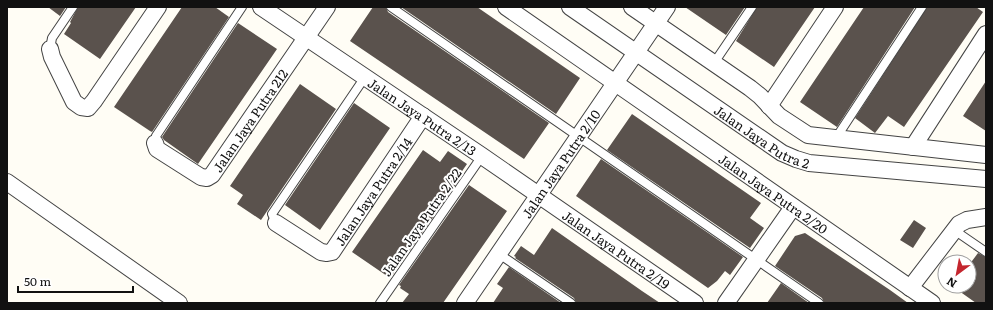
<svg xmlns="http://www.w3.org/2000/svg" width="993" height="310" viewBox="0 0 993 310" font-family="Literata,serif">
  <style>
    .building { fill: #5a524d }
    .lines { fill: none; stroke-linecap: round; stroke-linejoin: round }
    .service-casing { stroke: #444; stroke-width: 10 }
    .minor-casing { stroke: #444; stroke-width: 18 }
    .service { stroke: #fff; stroke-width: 8 }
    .minor { stroke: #fff; stroke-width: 16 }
    .labels { text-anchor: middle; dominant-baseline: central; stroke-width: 4; stroke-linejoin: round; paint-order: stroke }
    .street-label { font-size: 13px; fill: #111; stroke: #fff }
  </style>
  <rect width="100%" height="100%" fill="#fffdf5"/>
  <!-- building -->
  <path class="building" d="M48 7H66L60 16Z
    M78 7H136L100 59 64 34 71 23 70 22Z
    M182 7H215L229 17 152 132 150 131 114 107Z
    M373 7H386L388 12 549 123 524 159 350 41Z
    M401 7H477L580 78 556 114Z
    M685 7H745L726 35Z
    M757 7H815L774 67 736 41Z
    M864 7H915L837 127 800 102Z
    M927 7H976L983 12 904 127 888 116 875 133 855 118Z
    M238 23 277 49 198 164 164 140 162 137Z
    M986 81V131L963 116Z
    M300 84 336 109 261 220 237 204 243 195 230 186Z
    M354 103 390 128 320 230 285 205Z
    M632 114 761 203 750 218 764 228 750 248 607 150Z
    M423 150 440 162 448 151 467 164 458 177 460 179 390 278 352 252Z
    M601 159 743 257 730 275 725 271 717 281 708 288 576 196Z
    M469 185 507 211 443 303H402L409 294 400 288 401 286 399 285Z
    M914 220 926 228 913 248 900 240Z
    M552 228 642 291 660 303H576L574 298 515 258 516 257 514 256 521 246 534 255Z
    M805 233 890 290 908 303H824L822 298 775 266 795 236Z
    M978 253 986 257V303H976L952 286H969V265Z
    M509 267 561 303H493L503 288 497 284Z
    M781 283 809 303H767Z"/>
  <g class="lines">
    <defs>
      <path id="service" d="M391 7 819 303
        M50 49 52 38 73 7
        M714 63 752 7
        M836 138 922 7
        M155 143 156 136 242 7
        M276 223 272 214 365 77
        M954 230 986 252
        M499 254 571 303
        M380 303 482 156"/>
      <g id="minor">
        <path id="s1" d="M261 7 482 156 695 303"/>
        <path id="s2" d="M506 7 932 303"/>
        <path id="s3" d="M570 7 782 153 796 159 809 163 986 179"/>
        <path d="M632 7 750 88 760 96 779 116 808 135 986 155"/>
        <path d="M50 49 52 57 74 102 81 107 88 108 94 101 158 7"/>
        <path d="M769 106 835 7"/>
        <path id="s4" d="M155 143 157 149 201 177 207 178 212 175 327 7"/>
        <path d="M913 147 986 34"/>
        <path d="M7 182 179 303"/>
        <path id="s5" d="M276 223 321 252 327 253 332 252 423 116"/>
        <path d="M910 288 959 224 967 220 986 217"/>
        <path id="s6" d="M465 303 667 7"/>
        <path d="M726 303 793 207"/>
      </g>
    </defs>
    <!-- service casing -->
    <use href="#service" class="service-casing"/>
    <!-- minor casing -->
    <use href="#minor" class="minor-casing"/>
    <!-- service -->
    <use href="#service" class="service"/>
    <!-- minor -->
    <use href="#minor" class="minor"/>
  </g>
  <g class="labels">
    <!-- street labels -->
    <g class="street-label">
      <text stroke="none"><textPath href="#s1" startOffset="195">Jalan Jaya Putra 2/13</textPath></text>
      <text stroke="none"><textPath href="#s4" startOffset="137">Jalan Jaya Putra 212</textPath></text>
      <text stroke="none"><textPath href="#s3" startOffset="232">Jalan Jaya Putra 2</textPath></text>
      <text stroke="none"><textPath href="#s6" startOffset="169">Jalan Jaya Putra 2/10</textPath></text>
      <text stroke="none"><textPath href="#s5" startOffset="138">Jalan Jaya Putra 2/14</textPath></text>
      <text stroke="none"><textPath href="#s2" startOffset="326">Jalan Jaya Putra 2/20</textPath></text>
      <text transform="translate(421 222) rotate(-55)">Jalan Jaya Putra 2/22</text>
      <text stroke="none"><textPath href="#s1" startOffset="430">Jalan Jaya Putra 2/19</textPath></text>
    </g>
  </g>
  <!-- border -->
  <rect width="993" height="310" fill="none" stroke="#111111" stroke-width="16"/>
  <!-- north arrow -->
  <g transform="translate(957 274) rotate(212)"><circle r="19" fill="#ffffff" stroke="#a0a0a0"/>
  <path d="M0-3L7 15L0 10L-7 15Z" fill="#c4262e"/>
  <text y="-6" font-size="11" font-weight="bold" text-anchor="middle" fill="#111111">N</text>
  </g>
  <!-- scale -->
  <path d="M18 286v6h115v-6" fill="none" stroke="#111111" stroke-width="2"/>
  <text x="24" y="286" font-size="12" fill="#111111" stroke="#ffffff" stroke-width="3" paint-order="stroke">50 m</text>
</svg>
